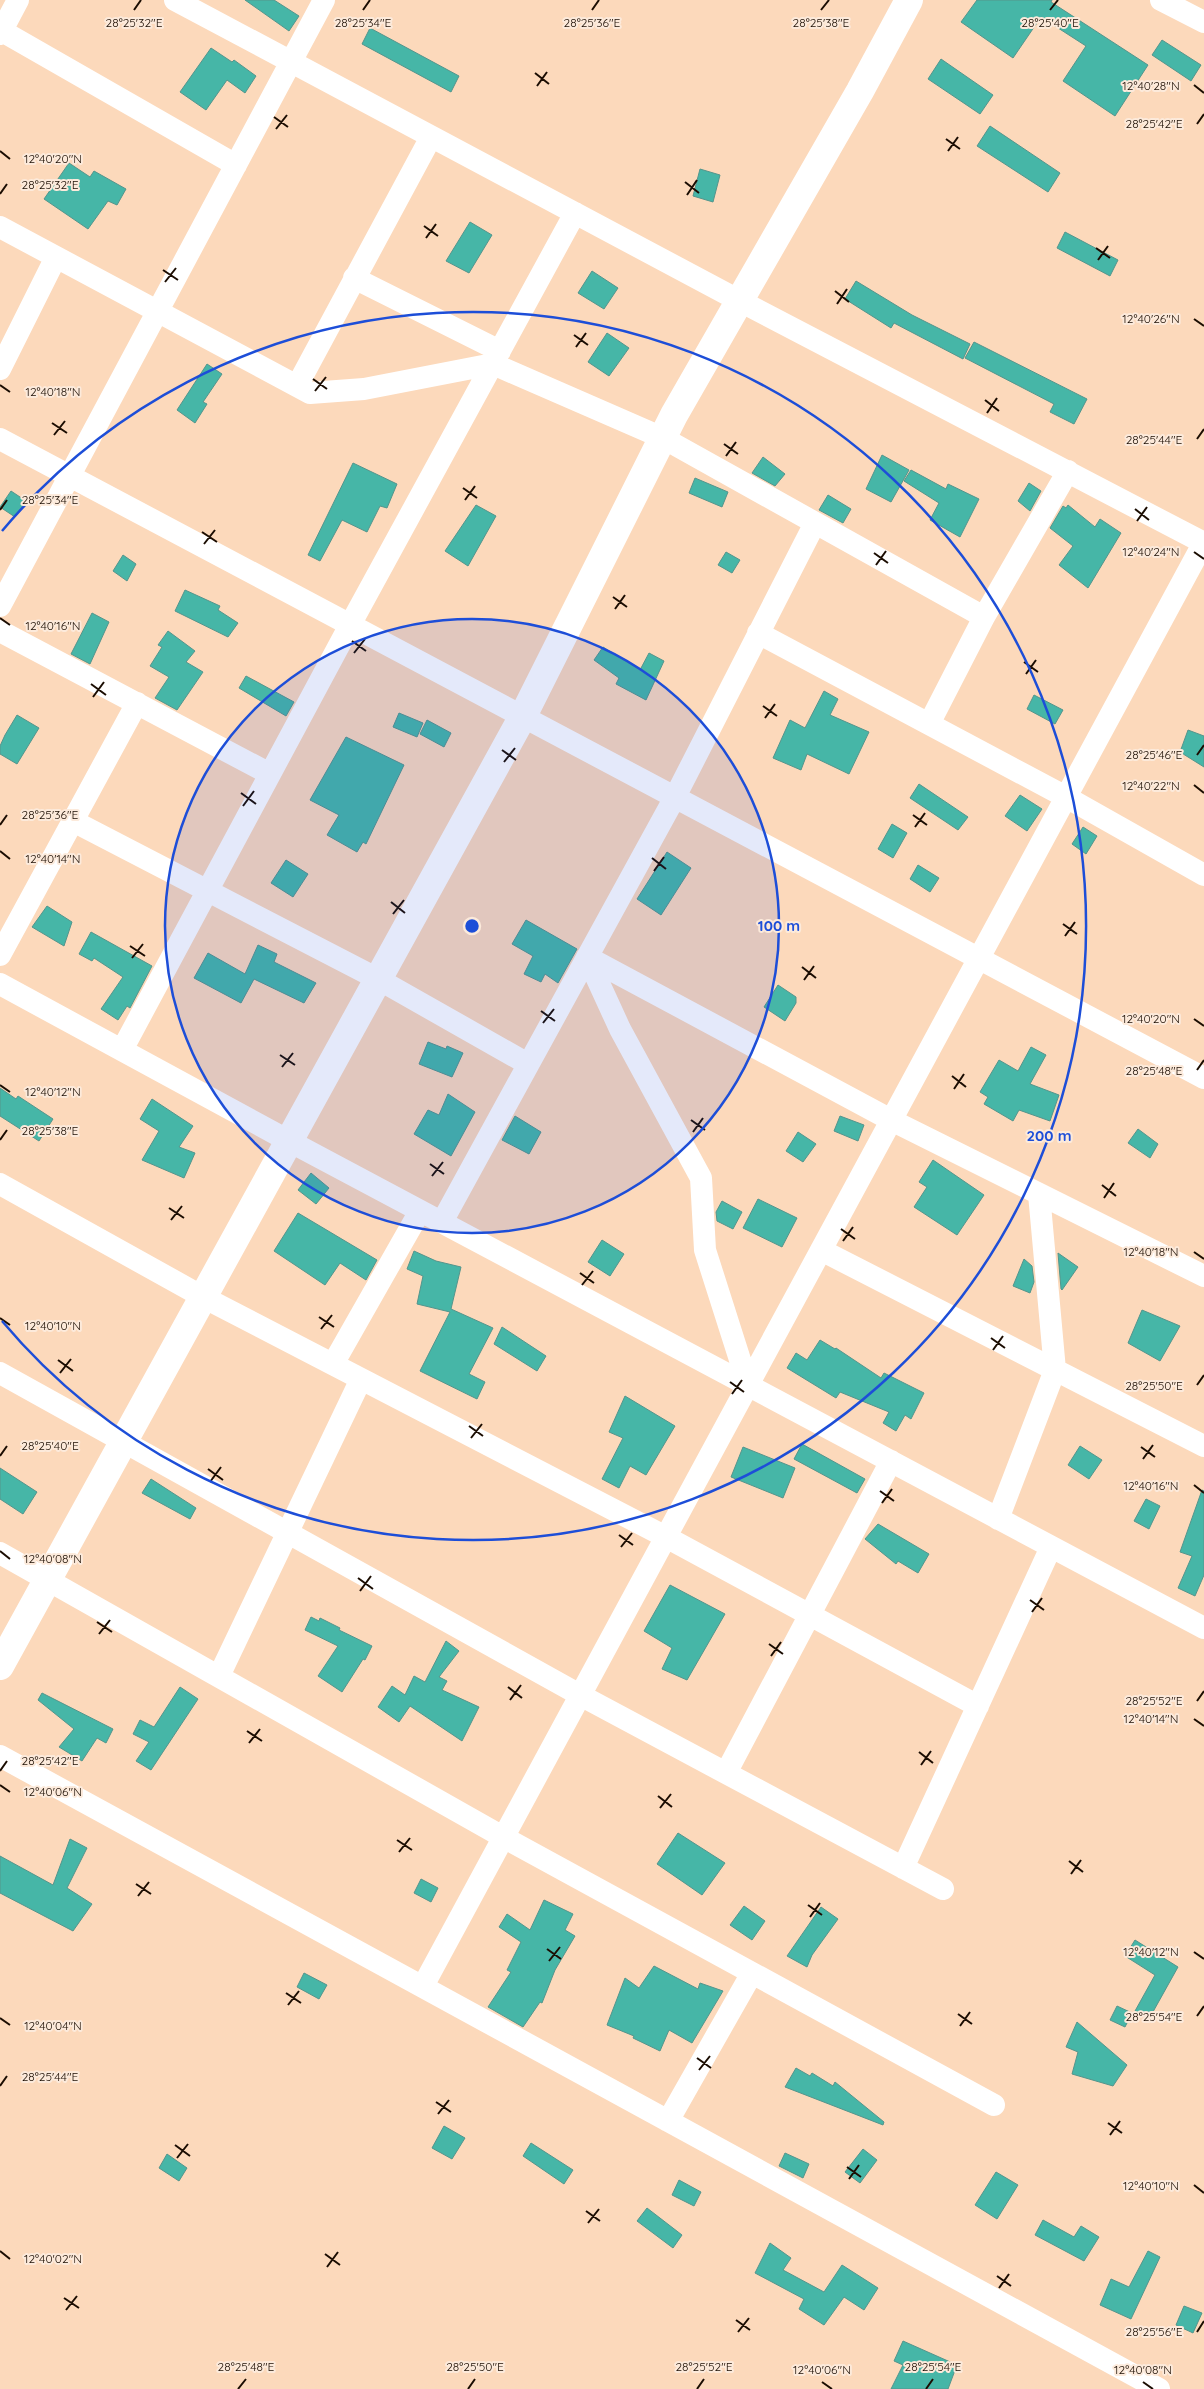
<svg xmlns="http://www.w3.org/2000/svg" width="1204" height="2389" viewBox="0 0 1204 2389" font-family="Quicksand,sans-serif">
  <style>
    .building { fill: #46b6a7; stroke: #54958c }
    .lines { fill: none; stroke-linecap: round; stroke-linejoin: round }
    .minor { stroke: #fff; stroke-width: 22 }
    .tertiary { stroke: #fff; stroke-width: 28 }
    .ticks { fill: none; stroke: #1b0d02; stroke-width: 2 }
    .ring { fill: none; stroke: #1d4ed8; stroke-width: 2.5 }
    .ticks-label { font-size: 12px; text-anchor: middle; fill: #1b0d02; stroke: #fceadb; stroke-width: 4; stroke-linejoin: round; paint-order: stroke }
    .centre { fill: #1d4ed8; stroke: #fceadb; stroke-width: 2.5 }
    .ring-label { font-size: 15px; text-anchor: middle; font-weight: bold; fill: #1d4ed8; stroke: #fceadb; stroke-width: 4; stroke-linejoin: round; paint-order: stroke }
  </style>
  <rect width="100%" height="100%" fill="#fcd9bb"/>
  <!-- building -->
  <path class="building" d="M245 0H274L299 16 289 31Z
    M977 0H1052L1051 2 1148 65 1115 116 1063 81 1086 46 1041 17 1013 58 961 22Z
    M370 28 459 76 451 92 362 44Z
    M1162 40 1201 65 1191 81 1152 55Z
    M211 48 232 62 234 60 256 76 245 93 227 80 206 110 180 92Z
    M941 59 993 95 980 114 928 79Z
    M990 126 1060 173 1048 192 977 146Z
    M69 163 90 177 94 171 126 189 117 205 108 201 88 229 44 199Z
    M700 169 720 175 713 202 693 196Z
    M470 222 492 235 469 273 446 261Z
    M1065 232 1118 260 1110 276 1057 248Z
    M592 271 618 288 604 309 578 293Z
    M856 281 912 315 970 344 963 359 894 323 891 328 845 299Z
    M607 333 629 348 609 376 588 362Z
    M974 342 1087 399 1074 424 1050 412 1054 404 965 358Z
    M207 364 222 374 203 402 207 404 195 423 177 410Z
    M882 455 909 470 891 502 866 489Z
    M763 457 785 474 775 486 752 473Z
    M353 463 397 484 387 508 380 506 367 532 342 520 320 561 308 555Z
    M911 470 946 489 948 484 979 499 960 537 930 520 939 503 904 481Z
    M695 478 728 492 722 507 689 493Z
    M1029 483 1041 491 1030 511 1018 501Z
    M11 491 26 501 15 517 0 507Z
    M828 495 851 509 843 523 819 510Z
    M476 505 496 516 468 566 445 551Z
    M1068 505 1095 527 1100 519 1121 533 1088 588 1059 565 1073 546 1050 528 1063 506 1066 508Z
    M726 552 740 560 732 573 718 565Z
    M123 555 136 564 127 581 113 571Z
    M185 590 220 606 218 610 238 623 228 637 175 611Z
    M92 613 109 622 90 664 71 654Z
    M168 631 195 651 186 662 203 672 177 710 155 698 169 677 150 666 162 647 158 645Z
    M603 647 640 670 649 653 664 661 646 700 616 684 619 678 594 660Z
    M246 676 294 702 286 716 239 688Z
    M824 691 838 699 830 715 869 732 849 774 807 754 801 770 773 758 790 720 805 728Z
    M1034 695 1063 710 1055 724 1027 709Z
    M399 713 423 723 417 737 393 727Z
    M17 715 39 728 17 764 0 754V746L5 735Z
    M427 720 451 733 444 747 420 734Z
    M1188 730 1204 736V767L1180 752Z
    M346 737 404 765 366 844 363 842 357 852 327 835 339 815 310 800Z
    M919 784 968 817 958 830 910 798Z
    M1020 795 1042 809 1027 831 1005 816Z
    M892 824 907 833 893 858 878 849Z
    M1083 827 1097 836 1086 854 1072 844Z
    M667 852 691 868 661 915 637 899Z
    M286 860 308 874 293 897 271 883Z
    M918 865 939 878 930 892 910 879Z
    M47 906 72 922 64 946 32 927Z
    M526 920 577 949 558 983 545 974 541 982 524 974 533 956 512 944Z
    M91 932 152 966 130 1008 127 1006 118 1020 101 1009 123 977 94 958 92 961 79 954Z
    M258 945 277 954 274 962 316 983 304 1003 254 979 241 1003 194 978 208 953 245 974Z
    M778 985 796 997V1003L785 1021 764 1007Z
    M428 1042 446 1049 447 1046 463 1053 452 1077 419 1064Z
    M1031 1047 1046 1055 1030 1084 1059 1095 1050 1121 1019 1110 1013 1121 984 1104 988 1097 980 1092 999 1060 1018 1071Z
    M0 1088 16 1099 18 1096 53 1119 39 1141 0 1116Z
    M448 1094 475 1112 451 1156 414 1134 428 1110 439 1115Z
    M152 1099 193 1126 179 1147 195 1153 184 1178 142 1160 159 1131 140 1119Z
    M515 1116 541 1132 529 1154 502 1140Z
    M840 1116 864 1125 858 1141 834 1131Z
    M1138 1129 1158 1144 1150 1158 1128 1143Z
    M798 1132 816 1144 803 1162 786 1151Z
    M933 1160 984 1195 957 1235 914 1207 927 1187 919 1182Z
    M311 1173 329 1188 316 1204 298 1190Z
    M758 1199 797 1218 782 1247 743 1228Z
    M722 1201 742 1212 733 1229 717 1221 716 1212Z
    M298 1213 377 1260 366 1280 340 1263 325 1285 274 1251Z
    M602 1240 624 1254 610 1276 588 1262Z
    M414 1251 436 1261 461 1267 451 1309 493 1328 469 1374 485 1382 477 1399 420 1371 450 1312 417 1304 423 1276 407 1269Z
    M1058 1253 1078 1267 1062 1290 1061 1289Z
    M1024 1259 1032 1266 1034 1282 1030 1293 1013 1286Z
    M1142 1310 1180 1326 1160 1361 1128 1343Z
    M502 1327 546 1356 537 1371 494 1344Z
    M820 1340 835 1349 836 1348 881 1378 884 1373 924 1393 911 1419 905 1415 896 1431 883 1423 889 1412 840 1392 836 1398 787 1368 796 1353 807 1360Z
    M625 1396 675 1426 646 1475 630 1466 619 1488 602 1479 623 1438 609 1432Z
    M802 1444 865 1479 857 1493 794 1459Z
    M1080 1446 1102 1460 1089 1479 1068 1465Z
    M743 1447 795 1468 783 1498 731 1477Z
    M0 1468 37 1492 23 1514 0 1499Z
    M151 1479 196 1508 190 1519 142 1493Z
    M1202 1490 1204 1491V1575L1195 1596 1178 1588 1192 1556 1180 1552Z
    M1146 1499 1160 1506 1149 1529 1134 1521Z
    M878 1524 929 1554 918 1573 898 1561 896 1564 865 1539Z
    M670 1585 725 1614 687 1680 662 1669 672 1648 644 1631Z
    M311 1617 319 1621 320 1618 340 1628 339 1630 372 1646 365 1660 363 1659 342 1692 318 1676 338 1646 305 1630Z
    M446 1641 459 1651 439 1677 447 1681 442 1690 479 1707 462 1741 410 1706 399 1722 378 1707 392 1686 405 1695 414 1676 425 1682Z
    M180 1687 198 1699 151 1770 136 1761 149 1742 133 1734 140 1720 154 1727Z
    M42 1693 113 1729 106 1743 97 1738 82 1761 59 1747 74 1729 38 1700Z
    M678 1833 725 1863 702 1895 657 1864Z
    M70 1839 87 1848 67 1888 92 1904 73 1931 0 1893V1856L53 1885Z
    M421 1879 438 1888 431 1902 414 1893Z
    M544 1900 573 1914 565 1930 575 1936 555 1970 542 2003 540 2002 523 2027 488 2007 511 1972 507 1970 521 1942 499 1927 507 1914 530 1930Z
    M744 1906 765 1921 752 1940 730 1925Z
    M821 1907 838 1919 812 1955 807 1967 787 1956Z
    M1135 1940 1178 1967 1149 2019 1135 2011 1155 1975 1125 1956Z
    M654 1966 698 1989 700 1983 723 1991 692 2043 669 2030 660 2051 633 2038 634 2036 607 2025 625 1978 639 1988Z
    M304 1973 327 1985 319 1999 297 1987Z
    M1117 2006 1132 2013 1125 2027 1110 2020Z
    M1077 2022 1127 2065 1113 2086 1072 2074 1078 2052 1066 2047Z
    M796 2068 810 2076 812 2073 833 2086 835 2082 884 2122 883 2125 785 2087Z
    M444 2126 465 2138 452 2159 432 2148Z
    M531 2143 573 2170 564 2184 523 2156Z
    M863 2149 877 2160 860 2183 845 2172Z
    M785 2153 809 2164 803 2178 779 2166Z
    M167 2154 187 2168 179 2181 159 2168Z
    M996 2172 1018 2185 997 2219 975 2205Z
    M679 2180 701 2192 694 2206 672 2195Z
    M647 2208 682 2235 673 2248 637 2221Z
    M1043 2220 1074 2237 1081 2226 1099 2237 1084 2261 1035 2235Z
    M770 2243 791 2258 783 2270 824 2292 842 2265 878 2288 864 2310 844 2297 824 2325 799 2309 804 2299 755 2273Z
    M1148 2251 1160 2257 1131 2319 1100 2305 1111 2279 1129 2287Z
    M1184 2306 1202 2313 1193 2333 1176 2325Z
    M903 2341 957 2365 948 2389H891L903 2365 894 2361Z"/>
  <g class="lines">
    <!-- minor -->
    <path class="minor" d="M175 0 740 301 1204 543
      M1161 0 1204 22
      M2 31 236 165
      M0 34 18 0
      M0 227 310 393 364 389 493 364 663 438 984 617
      M354 278 500 351
      M0 369 56 257
      M297 386 431 137
      M0 439 1204 1078
      M0 606 324 0
      M0 631 270 774
      M758 633 1066 797 1204 875
      M929 724 984 617 1068 471
      M73 821 378 979 528 1064
      M0 955 137 703
      M0 984 289 1141 1204 1628
      M122 1050 350 625 575 213
      M0 1184 203 1297 666 1537 978 1706
      M442 1222 675 797 815 523
      M821 1250 1204 1446
      M333 1364 420 1211
      M0 1373 580 1695 943 1889
      M748 1385 705 1250 701 1178 620 1029 587 957 891 1120 1204 1276
      M998 1519 1055 1370 1039 1194
      M0 1553 503 1837 994 2105
      M219 1676 361 1379
      M0 1756 1159 2389
      M726 1773 891 1461
      M903 1868 1051 1547
      M423 1986 1204 542
      M668 2121 752 1973"/>
    <!-- tertiary -->
    <path class="tertiary" d="M0 1666 523 716 674 415 860 91 909 0"/>
  </g>
  <!-- ticks -->
  <path class="ticks" d="M134 10 141 0M363 10 370 0M592 10 599 0M821 10 829 0M1050 10 1058 0M535 73 549 84M1194 85 1204 93M537 86 547 72M274 117 288 127M1197 124 1204 114M276 129 287 115M946 139 960 149M0 151 10 159M948 151 958 137M685 182 699 193M0 194 7 184M687 195 697 180M424 226 438 236M426 238 436 224M1096 248 1110 258M1098 260 1108 246M163 270 178 280M165 282 176 268M835 291 849 302M837 304 847 289M1194 319 1204 326M574 335 588 345M576 347 586 333M313 379 327 389M0 385 10 392M315 391 326 377M985 400 999 411M987 413 997 398M52 423 67 433M54 435 65 421M1197 439 1204 429M724 444 738 454M726 456 736 442M463 488 477 498M465 500 475 486M1135 509 1149 520M0 510 7 500M1137 521 1147 507M202 532 217 542M204 544 215 530M1194 552 1204 559M874 553 888 563M876 565 886 551M613 597 627 607M615 609 625 595M0 618 10 625M352 641 366 651M354 653 365 639M1024 662 1038 672M1026 674 1036 660M91 684 106 695M93 697 104 682M763 706 777 716M765 718 775 704M502 750 516 760M1197 755 1204 745M504 762 515 748M1194 785 1204 793M241 793 256 804M243 806 254 791M913 815 927 825M0 825 7 815M915 827 925 813M0 851 10 859M652 858 666 869M654 871 664 857M391 902 405 913M393 914 404 900M1063 924 1077 934M1065 936 1075 922M130 946 145 956M132 958 143 944M802 967 816 978M804 980 814 966M541 1011 555 1021M1194 1019 1204 1026M543 1023 554 1009M280 1055 295 1065M282 1067 293 1053M1197 1070 1204 1060M952 1076 966 1087M0 1085 10 1092M954 1089 964 1074M691 1120 705 1130M693 1132 703 1118M0 1140 7 1130M430 1164 444 1174M432 1176 443 1162M1102 1185 1116 1196M1104 1198 1114 1183M169 1208 184 1218M171 1220 182 1206M841 1229 855 1239M843 1241 853 1227M1194 1252 1204 1259M580 1273 594 1283M582 1285 593 1271M319 1317 334 1327M0 1318 10 1325M321 1329 332 1315M991 1338 1005 1348M993 1350 1003 1336M58 1360 73 1371M60 1373 71 1359M730 1382 744 1392M1197 1385 1204 1375M732 1394 742 1380M469 1426 483 1436M471 1438 482 1424M1141 1447 1155 1457M0 1456 7 1446M1143 1459 1153 1445M208 1469 223 1480M210 1482 221 1467M1194 1485 1204 1493M880 1491 894 1501M882 1503 892 1489M619 1535 633 1545M621 1547 632 1533M0 1551 10 1559M358 1578 373 1589M360 1591 371 1576M1030 1600 1044 1610M1032 1612 1042 1598M97 1622 112 1632M99 1634 110 1620M769 1644 783 1654M771 1656 781 1642M508 1687 522 1698M510 1700 521 1685M1197 1701 1204 1691M1194 1719 1204 1726M247 1731 262 1741M249 1743 260 1729M919 1752 933 1763M921 1765 931 1751M0 1771 7 1761M0 1785 10 1792M658 1796 672 1807M660 1808 671 1794M397 1840 412 1850M399 1852 410 1838M1069 1861 1083 1872M1071 1874 1081 1860M136 1884 151 1894M138 1896 149 1882M808 1905 822 1915M810 1917 820 1903M547 1949 561 1959M1194 1952 1204 1959M549 1961 560 1947M286 1993 301 2003M288 2005 299 1991M958 2014 972 2024M1197 2016 1204 2006M0 2018 10 2025M960 2026 970 2012M697 2058 711 2068M699 2070 710 2056M0 2086 7 2076M436 2102 451 2112M438 2114 449 2100M1108 2123 1122 2133M1110 2135 1120 2121M175 2145 190 2156M177 2158 188 2144M847 2167 861 2177M849 2179 859 2165M1194 2185 1204 2193M586 2211 600 2221M588 2223 599 2209M0 2251 10 2259M325 2254 340 2265M327 2267 338 2252M997 2276 1011 2286M999 2288 1009 2274M64 2298 79 2308M66 2310 77 2296M736 2320 750 2330M738 2332 749 2318M1197 2332 1204 2321M822 2382 832 2389M1143 2382 1153 2389M238 2389 246 2379M468 2389 475 2379M697 2389 704 2379M926 2389 933 2379"/>
  <!-- distance rings -->
  <circle cx="472" cy="926" r="307" fill="#1d4ed8" fill-opacity=".12"/>
  <g class="ring">
    <circle cx="472" cy="926" r="307"/>
    <path d="M2 531A614 614 0 1 1 2 1321"/>
  </g>
  <g class="ticks-label">
    <text x="134" y="27">28°25'32"E</text>
    <text x="363" y="27">28°25'34"E</text>
    <text x="821" y="27">28°25'38"E</text>
    <text x="1050" y="27">28°25'40"E</text>
    <text x="592" y="27">28°25'36"E</text>
    <text x="1151" y="90">12°40'28"N</text>
    <text x="1154" y="128">28°25'42"E</text>
    <text x="53" y="163">12°40'20"N</text>
    <text x="50" y="189">28°25'32"E</text>
    <text x="1151" y="323">12°40'26"N</text>
    <text x="53" y="396">12°40'18"N</text>
    <text x="1154" y="444">28°25'44"E</text>
    <text x="50" y="504">28°25'34"E</text>
    <text x="1151" y="556">12°40'24"N</text>
    <text x="53" y="630">12°40'16"N</text>
    <text x="1154" y="759">28°25'46"E</text>
    <text x="1151" y="790">12°40'22"N</text>
    <text x="50" y="819">28°25'36"E</text>
    <text x="53" y="863">12°40'14"N</text>
    <text x="1151" y="1023">12°40'20"N</text>
    <text x="1154" y="1075">28°25'48"E</text>
    <text x="53" y="1096">12°40'12"N</text>
    <text x="50" y="1135">28°25'38"E</text>
    <text x="1151" y="1256">12°40'18"N</text>
    <text x="53" y="1330">12°40'10"N</text>
    <text x="1154" y="1390">28°25'50"E</text>
    <text x="50" y="1450">28°25'40"E</text>
    <text x="1151" y="1490">12°40'16"N</text>
    <text x="53" y="1563">12°40'08"N</text>
    <text x="1154" y="1705">28°25'52"E</text>
    <text x="1151" y="1723">12°40'14"N</text>
    <text x="50" y="1765">28°25'42"E</text>
    <text x="53" y="1796">12°40'06"N</text>
    <text x="1151" y="1956">12°40'12"N</text>
    <text x="1154" y="2021">28°25'54"E</text>
    <text x="53" y="2030">12°40'04"N</text>
    <text x="50" y="2081">28°25'44"E</text>
    <text x="1151" y="2190">12°40'10"N</text>
    <text x="53" y="2263">12°40'02"N</text>
    <text x="1154" y="2336">28°25'56"E</text>
    <text x="246" y="2371">28°25'48"E</text>
    <text x="475" y="2371">28°25'50"E</text>
    <text x="704" y="2371">28°25'52"E</text>
    <text x="933" y="2371">28°25'54"E</text>
    <text x="822" y="2374">12°40'06"N</text>
    <text x="1143" y="2374">12°40'08"N</text>
  </g>
  <circle cx="472" cy="926" r="8" class="centre"/>
  <g class="ring-label">
    <text x="779" y="931">100 m</text>
    <text x="1049" y="1141">200 m</text>
  </g>
</svg>
